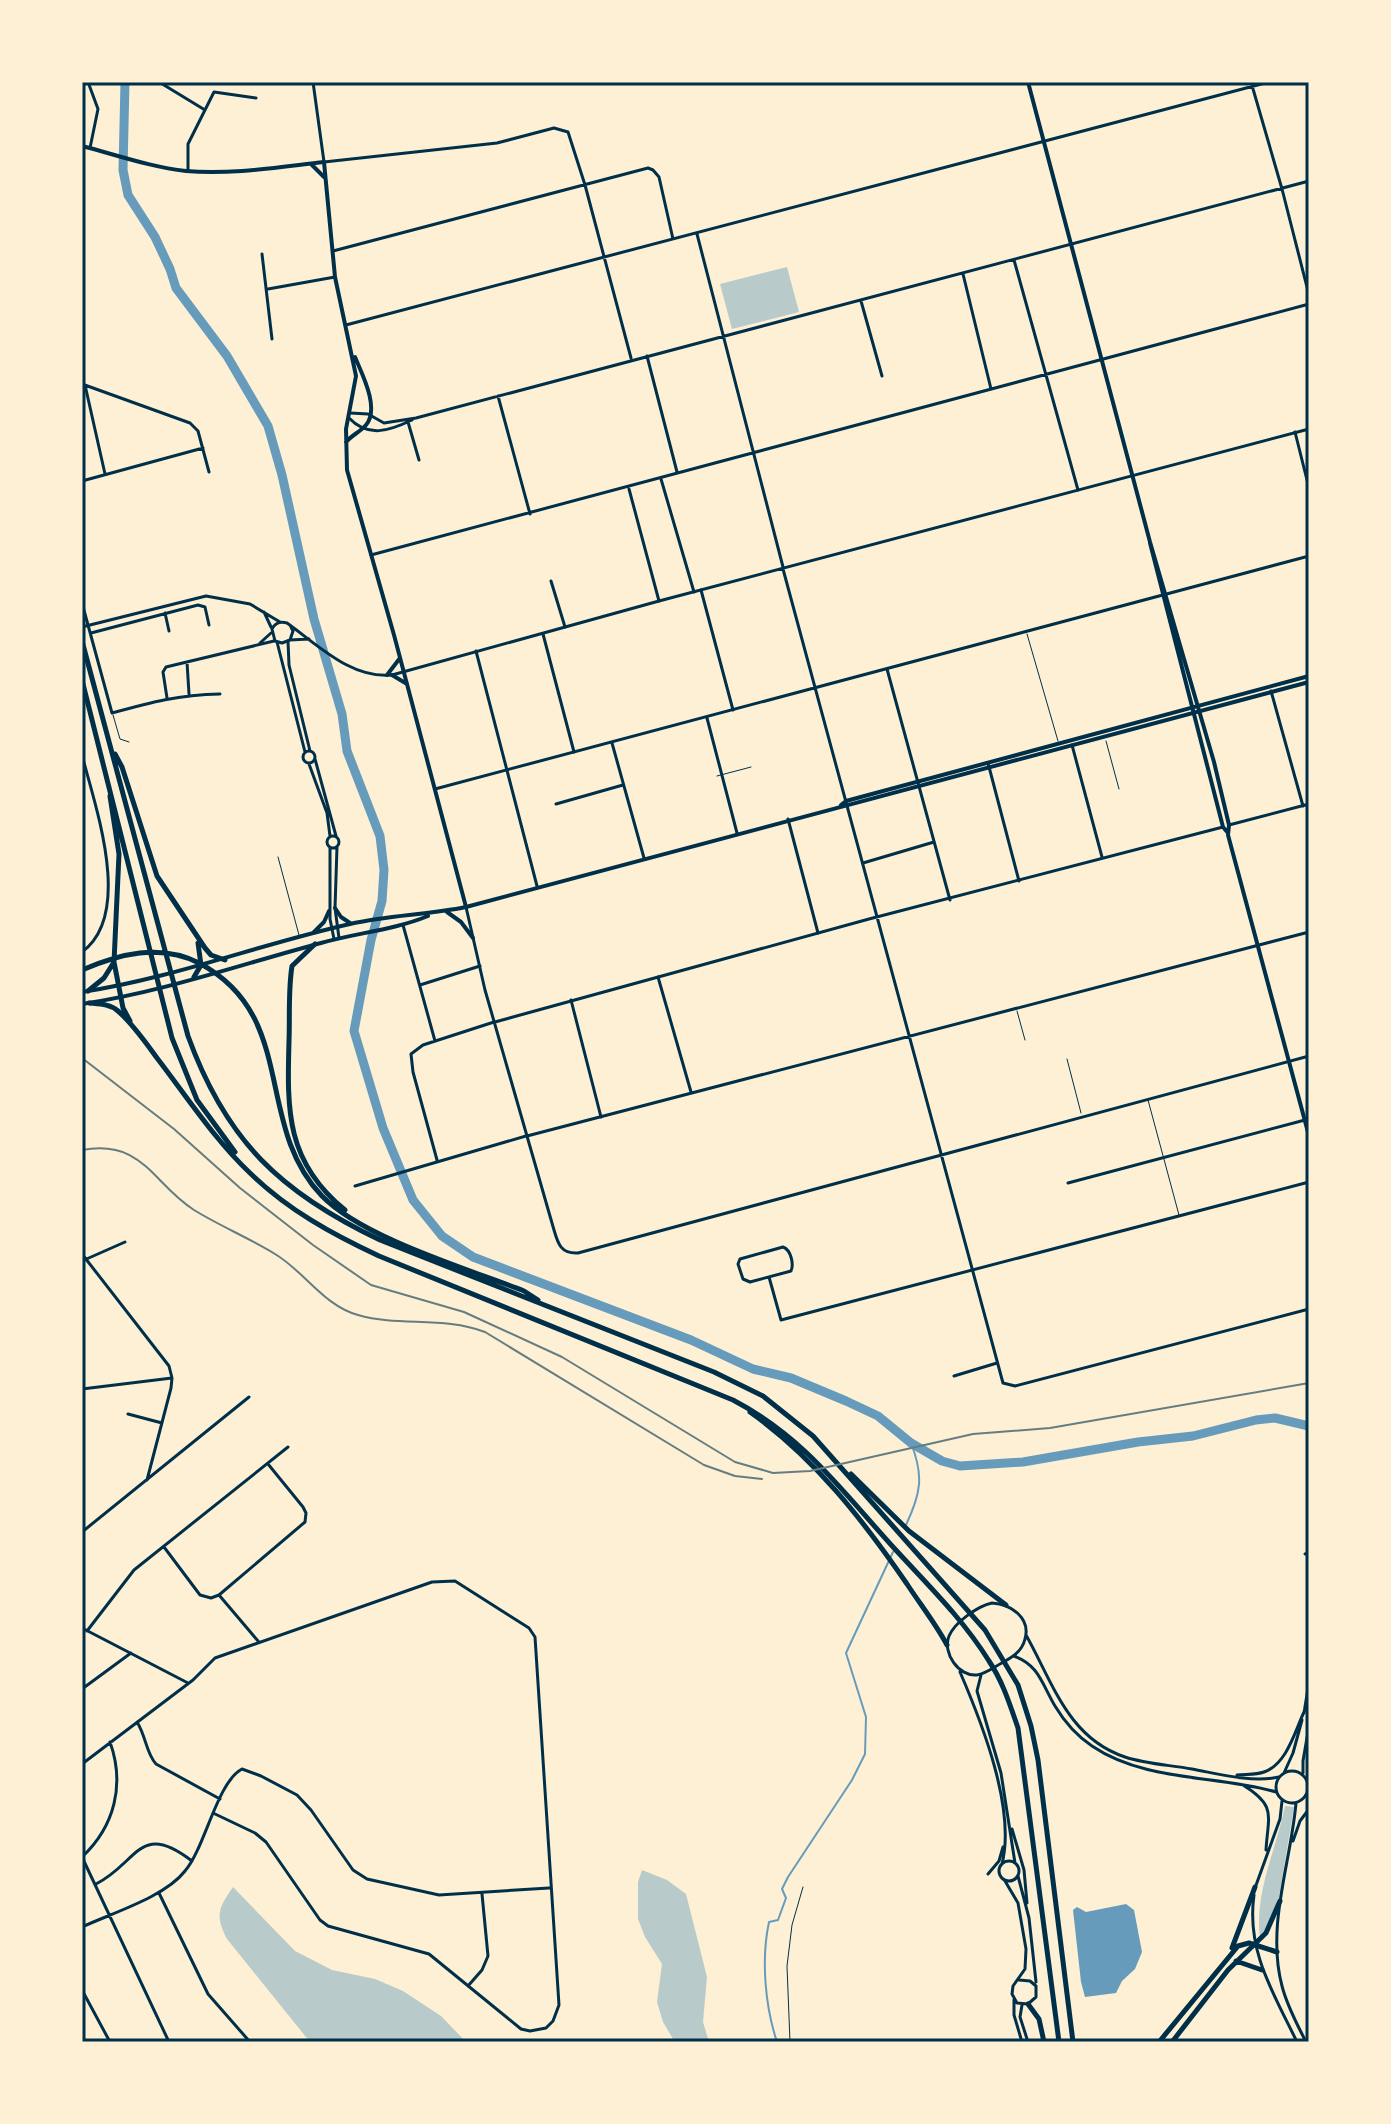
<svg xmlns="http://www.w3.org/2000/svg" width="1391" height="2124" viewBox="0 0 1391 2124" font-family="Inter,sans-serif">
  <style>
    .green { fill: #b9caca }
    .water { fill: #669bbc }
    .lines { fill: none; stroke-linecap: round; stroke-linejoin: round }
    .stream { stroke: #669bbc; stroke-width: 2 }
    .river { stroke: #669bbc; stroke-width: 9 }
    .service { stroke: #003049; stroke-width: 1 }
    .minor { stroke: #003049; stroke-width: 3 }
    .tertiary { stroke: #003049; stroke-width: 3 }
    .secondary { stroke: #003049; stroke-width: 4 }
    .primary { stroke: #003049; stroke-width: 4 }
    .motorway { stroke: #003049; stroke-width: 5 }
    .rail { stroke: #657d81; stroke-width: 2 }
    .neatline { fill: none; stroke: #003049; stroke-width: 3 }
  </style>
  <rect width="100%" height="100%" fill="#fdf0d5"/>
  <!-- green -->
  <path class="green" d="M787 267 799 312 732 329 720 284Z
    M1285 1806 1294 1807 1276 1915 1260 1939C1254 1892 1276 1851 1285 1806Z
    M642 1870 667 1880 686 1894 707 1977 703 2022 709 2042H670L673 2039 663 2022 657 2002 662 1964 645 1937 638 1919V1882Z
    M233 1887 295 1951 332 1970 375 1979 403 1991 441 2016 466 2042H310L227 1939C215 1915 218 1909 233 1887Z"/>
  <!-- water -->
  <path class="water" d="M1126 1904 1134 1910 1142 1952 1135 1969 1122 1981 1116 1993 1085 1997 1081 1982 1073 1910 1077 1907 1086 1912Z"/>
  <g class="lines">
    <!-- stream -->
    <path class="stream" d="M906 1525C921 1493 924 1476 911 1443
      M777 2042C765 2006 761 1959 769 1922L778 1920 786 1898 782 1889 788 1877 852 1780 865 1754 866 1717 846 1653 893 1552"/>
    <!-- river -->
    <path class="river" d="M125 82 123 170 128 195 155 237 170 269 176 288 227 356 268 426 282 475 314 619 342 714 347 751 380 836 384 870 382 901 371 940 354 1031 383 1128 413 1200 442 1236 473 1257 691 1340 753 1369 791 1378 846 1401 878 1416 911 1443 942 1461 960 1466 1023 1462 1138 1442 1193 1436 1256 1420 1275 1418 1309 1426"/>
    <!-- service -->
    <path class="service" d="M1027 634 1058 741
      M113 715 120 739 129 742
      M1106 741 1119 789
      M717 776 751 767
      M278 857 299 935
      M1017 1011 1025 1040
      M1067 1059 1081 1113
      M1148 1100 1179 1215
      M790 2042 787 1966 792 1925 803 1887"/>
    <!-- minor -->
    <path class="minor" d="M88 82 98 109 90 148
      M159 82 205 110
      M313 82 324 162 497 143 554 128 568 132 585 185 631 358
      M1251 82 1282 189 1309 295
      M188 171V144L214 92 256 98
      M697 234 783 567
      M333 251 648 168 653 170 659 177 673 239
      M262 254 272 339
      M1014 260 1078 490
      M963 274 991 389
      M268 289 335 277
      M861 301 882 376
      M346 325 1269 82
      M647 356 677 472
      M82 384 190 423 198 431 209 472
      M85 385 105 474
      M498 396 530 514
      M350 413 368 414 384 423 416 418 1309 181
      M349 418C368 438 389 431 412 420
      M408 422 419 460
      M1295 432 1309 488
      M661 479 694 592
      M82 481 203 448
      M629 489 659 601
      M371 555 1309 304
      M551 581 565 627
      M701 590 733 710
      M82 603 112 713C152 702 178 695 220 694
      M165 613 169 631
      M91 633 198 605 205 607 209 625
      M543 634 574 752
      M288 641 289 665 310 751
      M277 642 305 752
      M260 643 271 633
      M476 651 537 886
      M187 662 189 694
      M887 669 950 900
      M1271 691 1303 806
      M167 698 163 672 166 667 274 641
      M707 718 737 833
      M612 743 644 858
      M1072 745 1102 857
      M303 757a6 6 0 1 1 12 0a6 6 0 1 1-12 0Z
      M82 755C95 806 134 914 82 952
      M315 759 336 836
      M988 763 1019 881
      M309 764 327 813 330 836
      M556 804 623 785
      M788 819 818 933
      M327 842a6 6 0 1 1 12 0a6 6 0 1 1-12 0Z
      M330 847V919L334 939
      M337 847 335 908 339 938
      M863 863 934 842
      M403 925 435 1041
      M658 977 691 1092
      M420 985 480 966
      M571 1000 601 1117
      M437 1160 413 1072 411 1054 423 1045 494 1022
      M1068 1183 1305 1120
      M355 1186 526 1136
      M783 1247C791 1250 794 1264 791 1271L750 1282 743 1279 738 1264 740 1259Z
      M82 1254 169 1366 172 1378 171 1388 147 1480
      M82 1261 125 1242
      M769 1277 781 1320 1309 1182
      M954 1376 997 1363
      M82 1389 172 1378
      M128 1414 162 1423
      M82 1532 249 1397
      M164 1547 200 1595 211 1598 219 1595 305 1522 306 1513 303 1507 268 1464
      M219 1595 258 1641
      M82 1628 188 1683
      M87 1631 134 1570 288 1447
      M82 1689 131 1653
      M137 1722C146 1736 146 1753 156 1764L220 1799
      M82 1764 193 1680 215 1658 432 1582 455 1581 529 1628 535 1637 559 2005 553 2021 546 2028 530 2031 521 2029 429 1954 328 1926 320 1920 266 1842 255 1833 213 1813
      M1307 1780 1309 1781
      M1306 1795 1309 1794
      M82 1857 169 2042
      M82 1857C115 1826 125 1784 110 1742
      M96 1884C138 1863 139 1820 192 1861
      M159 1893 208 1994 250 2042
      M82 1927C112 1913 165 1897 185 1871 205 1848 217 1782 242 1769L261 1776 297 1795 311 1810 353 1870 367 1879 439 1895 549 1888
      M468 1986 482 1970 488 1956 482 1894
      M82 1990 110 2042"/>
    <!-- tertiary -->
    <path class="tertiary" d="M783 569 1003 1383 1015 1386 1309 1309
      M264 612 271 627
      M290 625 293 631 290 640 282 643 275 641 272 629C275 623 280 621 287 623 318 645 351 679 392 675L659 601 1309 429
      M82 627 206 596 250 604 280 622
      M290 640 309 639
      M435 789 1309 556
      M1229 825 1309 804
      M466 907 485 990 554 1230C558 1244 561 1254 578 1253L1309 1056
      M495 1022 869 919 1223 827
      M527 1136 1309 932
      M1305 1554 1309 1553
      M992 1603C1011 1604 1031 1618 1025 1639 1022 1652 1011 1658 1000 1664 993 1668 985 1674 977 1675 959 1677 942 1653 949 1636 955 1622 978 1606 992 1603Z
      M1026 1635C1053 1683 1068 1738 1125 1757 1146 1764 1170 1765 1192 1769 1219 1774 1251 1783 1279 1777
      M1014 1656C1039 1665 1042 1684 1055 1706 1064 1721 1077 1736 1092 1746 1145 1782 1217 1775 1276 1792
      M960 1672C982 1723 1016 1809 1002 1864
      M981 1675 977 1691 1001 1773 1015 1863
      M1304 1713 1309 1682
      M1276 1787a16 16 0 1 1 32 0a16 16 0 1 1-32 0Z
      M1284 1773 1293 1753 1302 1720
      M1303 1773V1761L1309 1726
      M1237 1775C1246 1774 1256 1775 1264 1772 1287 1764 1295 1731 1304 1712
      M1243 1785C1277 1806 1268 1815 1266 1850
      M1296 1803C1291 1862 1266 1926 1282 1986 1287 2006 1297 2024 1306 2042
      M1012 1829 1024 1870 1027 1903
      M1293 1841 1300 1821 1309 1809
      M999 1871a10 10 0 1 1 20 0a10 10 0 1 1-20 0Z
      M988 1874 999 1861 1003 1847
      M1018 1876 1029 1918 1036 1982
      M1005 1881 1018 1903 1026 1949 1025 1969 1013 1986 1012 1994 1017 2003 1028 2004 1036 1997V1986L1030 1981 1019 1980
      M1255 1888 1280 1819 1282 1801
      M1254 1895C1246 1951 1274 1994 1297 2042
      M1014 1999V2015L1022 2042
      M1022 2005 1020 2017 1028 2042"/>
    <!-- secondary -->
    <path class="secondary" d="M1028 82 1150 542 1214 762 1229 825 1228 835 1309 1136
      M82 146C117 155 150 167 186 171 231 175 279 167 324 162L335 277 356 376 346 429 347 470 394 635 466 907
      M311 164 324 177
      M346 442C352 435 360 432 366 425 380 408 362 374 355 357
      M1150 543 1223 827 1228 833
      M387 675 400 658
      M392 675 407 684"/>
    <!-- primary -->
    <path class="primary" d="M841 805 846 801 1309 676
      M335 908 341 917 350 923
      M447 912 461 922 473 938
      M313 933 324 922 329 911
      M82 992C174 978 260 944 350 924 388 915 427 915 466 907L1309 682
      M82 1004C163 992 242 964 321 943 356 933 394 930 428 916"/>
    <!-- motorway -->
    <path class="motorway" d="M82 641 188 1036C226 1141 281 1193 380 1240L714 1372 763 1396 813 1436 985 1630 1018 1685 1031 1726 1038 1760 1073 2042
      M82 680 172 1038 197 1100 235 1152
      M115 754 122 767 157 876 205 948 211 955 225 960
      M315 944 292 966C288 991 290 1017 289 1041 287 1111 286 1162 345 1210
      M114 962 123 1008 130 1021
      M82 970C119 954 160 943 199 963 299 1016 253 1124 322 1196 363 1238 468 1269 524 1291L538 1300
      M194 977 201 965 198 943
      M88 991 104 978 114 962 119 854 110 796
      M89 1003C99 1004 110 1004 118 1011 133 1024 146 1043 157 1058 187 1097 215 1140 250 1173 288 1210 332 1234 379 1256L733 1400C804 1437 842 1491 894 1548 927 1584 963 1619 989 1661 1003 1682 1010 1705 1018 1728L1059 2042
      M750 1412C814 1457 863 1520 907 1584 920 1604 936 1624 947 1645
      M851 1474 909 1531 1006 1605
      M1232 1948 1255 1887
      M1236 1961 1262 1970
      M1028 2004 1039 2019 1044 2042
      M1159 2042 1238 1946 1249 1943 1277 1952
      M1172 2042 1228 1970 1266 1933 1280 1901"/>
    <!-- rail -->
    <path class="rail" d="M82 1058 174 1129 240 1188 313 1245 371 1285 464 1312 562 1357 735 1462 773 1473 810 1471 973 1434 1050 1428 1309 1383
      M82 1150C143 1139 152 1183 194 1210 220 1226 249 1238 275 1254 304 1271 324 1306 358 1315 399 1327 444 1316 485 1332L704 1465 735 1476 762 1479"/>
  </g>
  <!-- border -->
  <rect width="1391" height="2124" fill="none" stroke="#fdf0d5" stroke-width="168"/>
  <rect x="84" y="84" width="1223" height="1956" class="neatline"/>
</svg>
